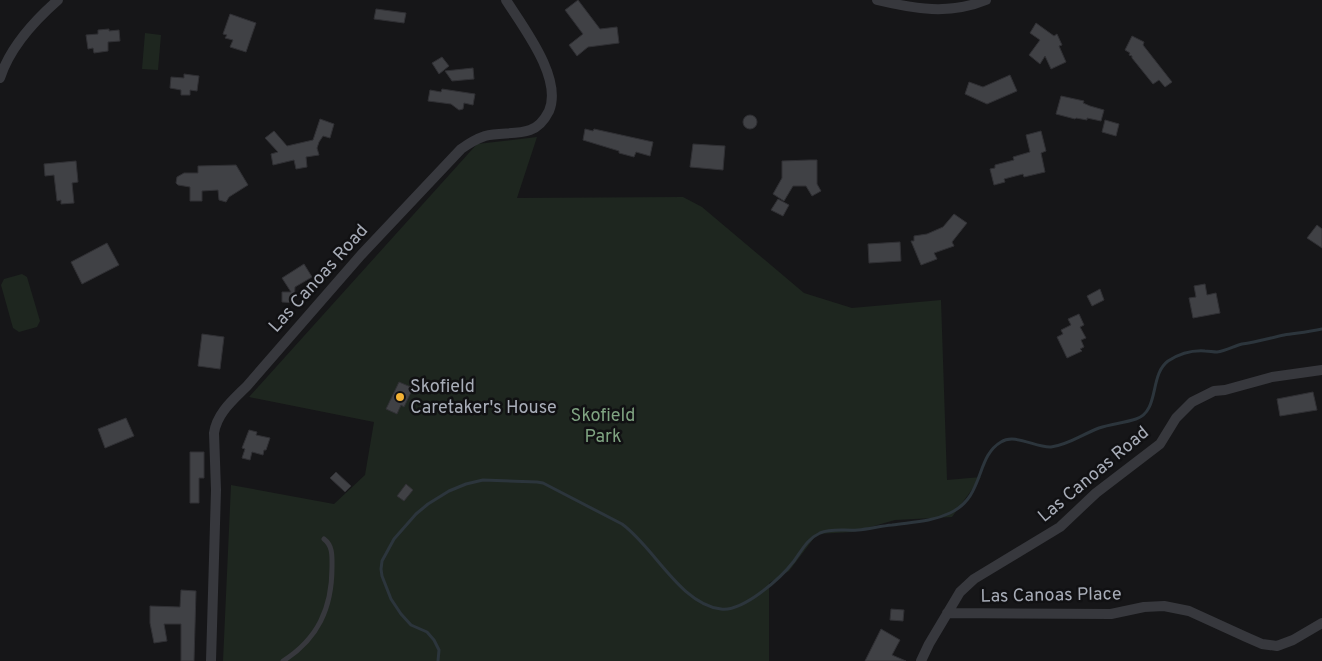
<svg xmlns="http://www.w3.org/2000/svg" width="1322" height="661" viewBox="0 0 1322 661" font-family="Overpass,sans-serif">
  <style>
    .green { fill: #1e261f }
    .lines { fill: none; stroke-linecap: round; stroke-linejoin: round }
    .stream { stroke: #2c353c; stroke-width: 3 }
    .building { fill: #404145; stroke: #303034 }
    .lane { stroke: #37383d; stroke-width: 5 }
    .street { stroke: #37383d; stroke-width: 10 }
    .poi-dot { fill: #f2b134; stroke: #111113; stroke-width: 2 }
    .labels { text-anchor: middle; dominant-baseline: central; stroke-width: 5; stroke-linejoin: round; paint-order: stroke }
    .street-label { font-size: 18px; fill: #a8adb8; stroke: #111113 }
    .poi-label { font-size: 18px; fill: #a8adb8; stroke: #111113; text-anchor: start }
    .park-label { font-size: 18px; fill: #7fa381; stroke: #111113 }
  </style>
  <rect width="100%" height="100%" fill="#161618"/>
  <!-- green -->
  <path class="green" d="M145 33 161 35 158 70 142 69Z
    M537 137 517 198 683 197 702 207 804 293 852 308 941 300 947 480 981 477 952 517 895 520 853 532 817 534 789 571 769 583V661H223L231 485 334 504 365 475 374 422 249 397 477 144Z
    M22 274 27 277 40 321 37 327 19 332 13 328 1 285 4 279Z"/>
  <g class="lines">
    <!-- stream -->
    <path class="stream" d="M438 661 439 650 434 640 427 632 411 625 401 614 391 599 382 576 381 569 382 561 394 539 416 514 428 504 449 491 466 484 483 480 537 482 543 483 622 524C654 547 680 604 721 609 743 612 781 578 794 561 802 550 807 539 820 533 832 528 845 531 858 530 869 529 881 526 892 525 912 522 931 522 950 513 985 497 975 457 1001 442 1015 433 1036 448 1051 447 1068 445 1083 434 1099 428 1111 424 1124 423 1136 419 1160 411 1149 375 1168 361 1179 354 1191 350 1205 351 1209 351 1213 352 1217 352 1226 351 1234 346 1242 344 1256 342 1270 338 1284 335 1297 333 1309 332 1322 329"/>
  </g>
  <!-- building -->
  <path class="building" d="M578 0 600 29 617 27 619 43 588 47 577 56 569 45 583 34 565 10Z
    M376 9 406 13 404 23 374 19Z
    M230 14 256 23 246 52 230 47 233 40 225 38 227 35 223 34Z
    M1036 23 1054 36 1057 34 1062 45 1059 46 1066 62 1051 69 1045 56 1040 64 1029 55 1040 40 1030 33Z
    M109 29V31L119 30 120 41 108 42V51L94 53 93 48 88 49 86 35 98 34V30Z
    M1132 36 1144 42 1143 45 1172 82 1165 87 1159 80 1153 84 1132 58V56L1129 55 1130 53 1125 50Z
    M442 57 449 66 439 74 432 63Z
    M473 68 474 79 452 81 445 71Z
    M184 74 199 76 197 91 190 90V95H181V90L170 88 171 77 184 78Z
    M1010 75 1017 91 987 104 965 94 969 82 983 87Z
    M442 89 475 94 473 105 464 103 463 109 459 110 451 104 428 101 430 90 441 92Z
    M1061 96 1084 101 1083 103 1090 106 1104 110 1101 121 1087 118V120L1076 118 1075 119 1056 114Z
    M743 122a7 7 0 1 1 14 0a7 7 0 1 1-14 0Z
    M320 119 334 124 330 138 323 136 319 142 317 148 319 155 306 157 307 167 296 169 294 160 273 165 271 154 278 152 265 138 274 131 287 146 313 140Z
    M1105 120 1119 124 1116 136 1102 132Z
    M585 129 593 131 594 129 653 142 650 156 636 152 634 157 619 153V151L583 140Z
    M1041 131 1046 151 1041 153 1045 172 1024 177 1023 174 1004 179 1005 182 994 185 990 169 995 168V165L1014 160 1013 157 1030 152 1026 135Z
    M693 144 725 146 723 170 690 167Z
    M809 160H817V184L821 191 812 196 806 186H793L784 201 773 194 782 178V161Z
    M76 161 78 182 72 183 74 203 61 204V200L57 201 54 175 45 176 44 164Z
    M236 165 248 185 229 197 226 202 219 200 218 190 202 191V201H190V187L178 185 176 183 177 177 184 173H198V166Z
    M778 199 789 205 783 216 771 210Z
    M954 214 967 223 952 242 954 246 934 253 937 259 921 265 911 241H914V236L927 234 943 227Z
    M1317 225 1322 229V248L1307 238Z
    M900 242 901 261 869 263 868 244Z
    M107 243 119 265 82 284 71 262Z
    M304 264 312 277 295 287 294 303 282 302V292H291L282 278Z
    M1205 284 1207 295 1216 293 1220 313 1193 318 1189 298 1196 297 1194 286Z
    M1100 289 1104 300 1092 306 1087 296Z
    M1079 314 1084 325 1080 327 1086 338 1081 340 1084 347 1080 349 1082 351 1067 358 1057 337 1063 334 1061 330 1071 325 1068 319Z
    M202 334 224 337 220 369 198 366Z
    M399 382 413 388 404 407 401 405 397 414 386 409Z
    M1313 392 1317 410 1280 416 1277 399Z
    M126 418 134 436 105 448 98 429Z
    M249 430 257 432 256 435 270 438 266 450H264L263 455 252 452 250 460 242 458 245 449 242 448Z
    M190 452H204V478H199V503H190Z
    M336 472 351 486 345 492 330 478Z
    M406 484 413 490 404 501 397 496Z
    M181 590 196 591 194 661H181V624H164L167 641 154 643 150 623V606L180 607Z
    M891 609 904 610 903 621 890 620Z
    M881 629 900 640 892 655 906 661H865Z"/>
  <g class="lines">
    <!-- lane -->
    <path class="lane" d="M283 661C318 639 332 608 332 567 332 556 333 546 324 539"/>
    <!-- street -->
    <path class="street" d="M877 0C914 9 950 15 986 0
      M0 78C10 47 34 21 58 0
      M947 613 1111 614 1144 607 1164 606 1189 611 1246 637 1262 644 1277 646 1293 640 1322 623
      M211 661 216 490 214 433C217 413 233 400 247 386L361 255 461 149C468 144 476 139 485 136 499 132 516 135 530 130 539 127 545 119 549 111 563 78 523 27 506 0
      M921 661 929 644 960 592 974 579 1060 527 1096 493 1160 444 1176 418 1192 402 1214 391 1225 390 1272 377 1322 370"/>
  </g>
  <!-- markers -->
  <circle class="poi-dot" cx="400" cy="397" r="5"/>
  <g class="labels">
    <!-- street labels -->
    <g class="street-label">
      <text transform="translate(319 279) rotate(-48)">Las Canoas Road</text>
      <text transform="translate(1094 475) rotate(-40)">Las Canoas Road</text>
      <text transform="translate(1051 596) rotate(-1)">Las Canoas Place</text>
    </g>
    <!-- poi labels -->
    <g class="poi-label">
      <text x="410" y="387">Skofield<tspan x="410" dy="21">Caretaker's House</tspan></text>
    </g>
    <!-- park labels -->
    <g class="park-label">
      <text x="603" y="416">Skofield<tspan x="603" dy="21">Park</tspan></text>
    </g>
  </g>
</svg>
